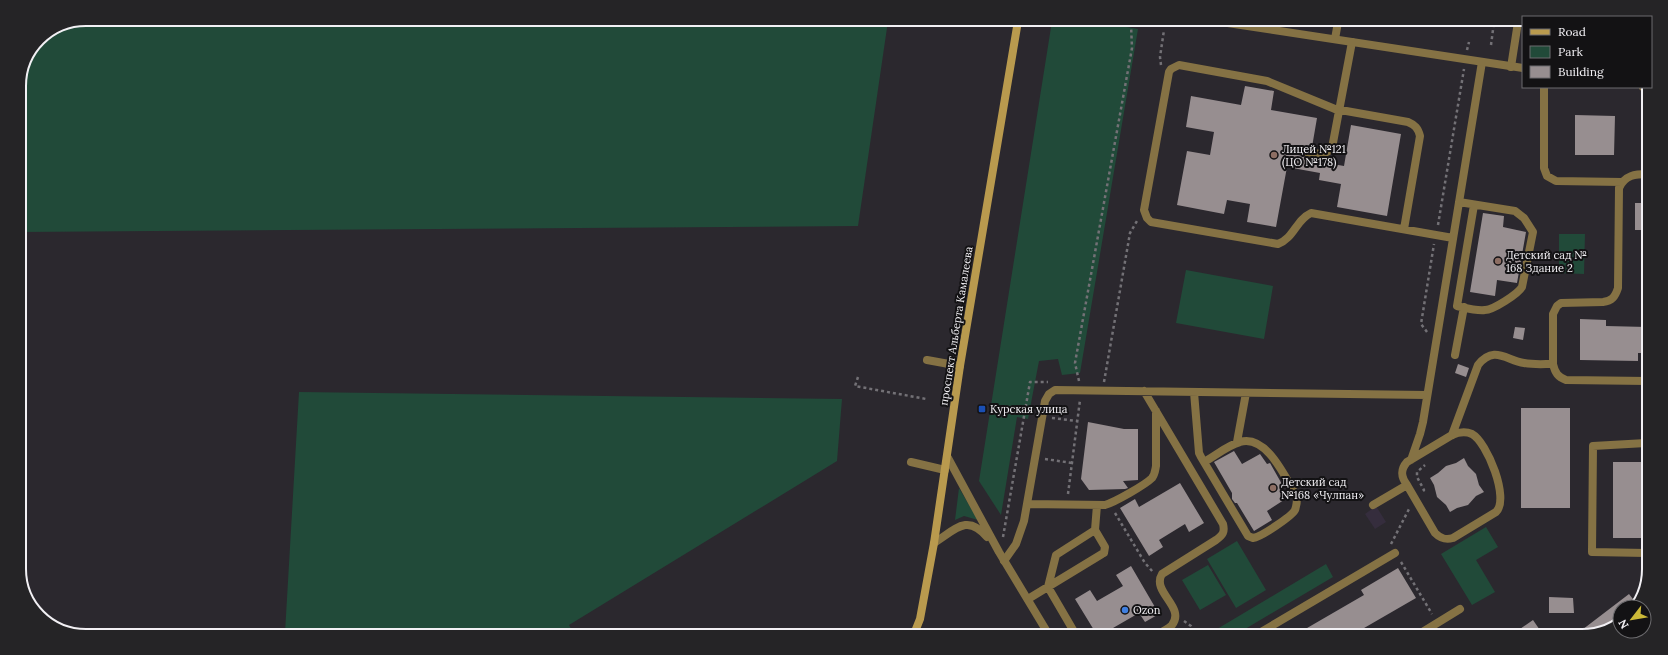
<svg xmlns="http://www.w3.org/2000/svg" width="1668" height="655" viewBox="0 0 1668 655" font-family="Lora,serif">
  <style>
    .industrial { fill: #352d3d }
    .green { fill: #214a39 }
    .building { fill: #978e90 }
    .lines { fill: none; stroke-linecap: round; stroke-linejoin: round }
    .path { stroke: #737176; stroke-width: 2.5; stroke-dasharray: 3 3; stroke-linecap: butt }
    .service { stroke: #857244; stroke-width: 8 }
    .minor { stroke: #857244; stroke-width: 8 }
    .secondary { stroke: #b99a4e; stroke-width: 8 }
    .education-dot { fill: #8d6e63; stroke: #131214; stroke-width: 1.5 }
    .transit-dot { fill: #1a4fb4; stroke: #131214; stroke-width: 1.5 }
    .shop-dot { fill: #3f7fe0; stroke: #131214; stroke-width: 1.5 }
    .labels { text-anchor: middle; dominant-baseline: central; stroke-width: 4; stroke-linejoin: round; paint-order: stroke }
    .poi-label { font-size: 11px; fill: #f2f0f4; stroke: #131214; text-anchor: start }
    .street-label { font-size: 11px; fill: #f2f0f4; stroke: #131214 }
    .rim { fill: none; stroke: #f2f0f4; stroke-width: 2 }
  </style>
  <rect width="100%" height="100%" fill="#2b282e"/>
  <!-- industrial -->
  <path class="industrial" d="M1376 506 1386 522 1375 529 1365 514Z"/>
  <!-- green -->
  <path class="green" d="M86 19 888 21 858 226 19 232V82L39 39 61 24Z
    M1052 21H1092L1138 29 1080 373 1062 375 1058 359 1039 361 1028 419 1017 417 1001 515 979 481Z
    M1559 234H1585L1584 274 1559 273Z
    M1186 270 1273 286 1264 339 1176 323Z
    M299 392 842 399 837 461 569 625 574 634 285 633Z
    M959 488 978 520 964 516 955 520Z
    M1486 527 1498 547 1476 560 1495 592 1472 605 1441 554Z
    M1237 541 1266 590 1236 608 1207 559Z
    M1326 564 1333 577 1235 635H1207Z
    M1208 565 1226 595 1200 610 1182 580Z"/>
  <!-- building -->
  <path class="building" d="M1245 86 1274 91 1271 110 1317 118 1312 147 1296 145 1292 149 1294 154 1310 158V160L1344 166 1351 125 1401 134 1387 216 1337 207 1341 184 1319 180 1320 173 1287 167 1276 227 1247 222 1250 204 1227 200 1224 214 1177 205 1187 151 1210 155 1214 132 1186 127 1191 96 1241 105Z
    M1575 115 1615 116 1614 155H1575Z
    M1635 203H1648V230H1635Z
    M1483 213 1504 216 1503 227 1526 232 1517 283 1497 280 1495 296 1470 292Z
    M1580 319 1606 320V326L1647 327V353H1638V361L1580 360Z
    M1515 327 1525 328 1523 340 1513 338Z
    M1458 364 1469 368 1466 377 1455 373Z
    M1521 408H1570V508H1521Z
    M1088 422 1124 429H1138V480L1123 481 1128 488 1125 489 1089 490 1081 479Z
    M1234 451 1242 464 1260 454 1267 464 1270 463 1283 486 1281 488 1287 498 1267 511 1272 520 1254 531 1237 503H1235L1232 499V493L1214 462Z
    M1464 458 1468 466 1476 474 1479 485 1484 492 1476 496 1468 505 1457 508 1450 512 1446 505 1437 497 1434 485 1430 478 1438 473 1446 466 1456 463Z
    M1613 462H1646V538H1613Z
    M1180 483 1204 523 1189 532 1185 524 1159 540 1163 547 1149 556 1120 508 1135 499 1139 507Z
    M1131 566 1159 614 1145 622 1139 613 1113 628 1117 635H1097L1075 599 1090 590 1097 601 1123 586 1116 575Z
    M1398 568 1416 598 1352 635H1295L1364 595 1361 590Z
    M1629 594 1636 603 1633 607H1620V623L1582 636H1574Z
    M1549 597 1573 598 1574 613H1549Z
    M1533 620 1544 636H1510Z"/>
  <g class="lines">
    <!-- path -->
    <path class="path" d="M1491 45 1494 22
      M1467 50 1469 42
      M1161 65 1160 57 1164 30
      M1438 225 1464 69
      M1427 332 1421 324 1434 244
      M858 377 855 386 926 399
      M1079 381 1075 363 1132 48 1131 25
      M1104 382 1130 233 1137 221
      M1052 418 1077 421
      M1045 459 1072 463
      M1423 491 1424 490 1417 477V472L1425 465
      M1068 494 1080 400
      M1115 513 1145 563 1153 572
      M1003 537 1030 382H1048
      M1391 544 1409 509
      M1401 562 1432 614
      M1184 621 1191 626 1196 635"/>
    <!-- service -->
    <path class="service" d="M1335 39 1338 22
      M1511 67 1518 22
      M1544 87V168L1547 176 1556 181 1622 182
      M1297 150C1309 152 1323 158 1332 148L1352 42
      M1459 202 1515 211 1524 218 1533 232 1522 287C1518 294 1493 310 1485 310 1476 311 1466 308 1457 306L1474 205
      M1404 229 1420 136C1418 128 1415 125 1408 122L1335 109 1267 81 1179 65 1171 69 1169 72 1144 210 1147 218 1151 222 1278 244C1294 238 1296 220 1311 213 1358 221 1406 230 1453 238
      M1455 355 1464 307
      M927 360 960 366
      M1647 381 1566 380C1558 377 1555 373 1553 364V314L1557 306 1561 303 1603 302C1612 301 1615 297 1618 288L1619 188C1625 175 1635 174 1648 174
      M1144 391 1223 524C1225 532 1223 535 1216 540L1162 574C1151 592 1186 607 1172 625 1168 629 1162 632 1156 635
      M1194 392 1199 453 1201 457 1248 536 1253 538C1261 537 1292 516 1295 510 1297 505 1297 501 1297 497 1286 479 1267 434 1240 442 1228 445 1215 456 1204 462
      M1452 435 1478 365C1494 345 1506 360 1524 363 1534 365 1544 364 1553 364
      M1237 442 1246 393
      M1411 460 1420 434 1423 422 1482 62
      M911 462 945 470
      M1028 504 1105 505C1115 502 1145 485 1152 478 1155 474 1155 471 1156 466V411
      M1373 505 1407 485C1401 477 1400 470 1407 462L1452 435C1459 432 1465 431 1472 434 1487 442 1510 499 1496 512L1453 538C1446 540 1441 539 1435 533L1407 485
      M1095 530 1097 505
      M1646 553 1592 552 1593 446 1646 443
      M1004 561 1016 544 1024 521 1045 401 1049 394 1055 390 1427 395
      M1028 599 1102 554 1104 553 1105 547 1095 530 1056 555 1048 587 1076 635
      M1256 635 1395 553
      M1416 636 1460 609"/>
    <!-- minor -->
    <path class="minor" d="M1221 22 1523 68
      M1643 87 1649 88
      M948 458 999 552 1049 635
      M934 543C955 530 967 513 987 537"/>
    <!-- secondary -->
    <path class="secondary" d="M914 634 920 619 934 543 960 366 1018 21"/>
  </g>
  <!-- markers -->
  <g class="education-dot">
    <circle cx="1274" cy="155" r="4"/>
    <circle cx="1498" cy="261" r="4"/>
    <circle cx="1273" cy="488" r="4"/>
  </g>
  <rect class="transit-dot" x="978" y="405" width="8" height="8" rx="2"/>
  <circle class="shop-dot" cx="1125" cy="610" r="4"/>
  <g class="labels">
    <!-- poi labels -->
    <g class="poi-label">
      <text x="1282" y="149">Лицей №121<tspan x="1282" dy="13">(ЦО №178)</tspan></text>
      <text x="1506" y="255">Детский сад №<tspan x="1506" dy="13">168 Здание 2</tspan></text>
      <text x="990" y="409">Курская улица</text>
      <text x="1281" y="482">Детский сад<tspan x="1281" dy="13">№168 «Чулпан»</tspan></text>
      <text x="1133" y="610">Ozon</text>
    </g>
    <!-- street labels -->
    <g class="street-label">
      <text transform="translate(956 326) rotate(-81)">проспект Альберта Камалеева</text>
    </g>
  </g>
  <!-- crop -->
  <path d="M0 0H1668V655H0ZM86 26H1582A60 60 0 0 1 1642 86V569A60 60 0 0 1 1582 629H86A60 60 0 0 1 26 569V86A60 60 0 0 1 86 26Z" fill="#252426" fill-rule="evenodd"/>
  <path class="rim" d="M86 26H1582A60 60 0 0 1 1642 86V569A60 60 0 0 1 1582 629H86A60 60 0 0 1 26 569V86A60 60 0 0 1 86 26Z"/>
  <!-- legend -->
  <rect x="1522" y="16" width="130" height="72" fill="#131214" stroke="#6c6b6e"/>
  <rect x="1530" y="29" width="20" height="6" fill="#b99a4e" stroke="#6c6b6e"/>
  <text x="1558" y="36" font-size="12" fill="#f2f0f4">Road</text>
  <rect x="1530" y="46" width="20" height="12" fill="#214a39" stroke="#6c6b6e"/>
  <text x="1558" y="56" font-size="12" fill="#f2f0f4">Park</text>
  <rect x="1530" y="66" width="20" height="12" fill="#978e90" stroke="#6c6b6e"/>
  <text x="1558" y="76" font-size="12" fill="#f2f0f4">Building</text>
  <!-- north arrow -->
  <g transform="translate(1632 619) rotate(239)"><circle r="19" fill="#131214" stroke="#6c6b6e"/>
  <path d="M0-3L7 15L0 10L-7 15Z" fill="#ccb938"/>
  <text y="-6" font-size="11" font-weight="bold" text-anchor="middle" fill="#f2f0f4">N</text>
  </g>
</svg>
